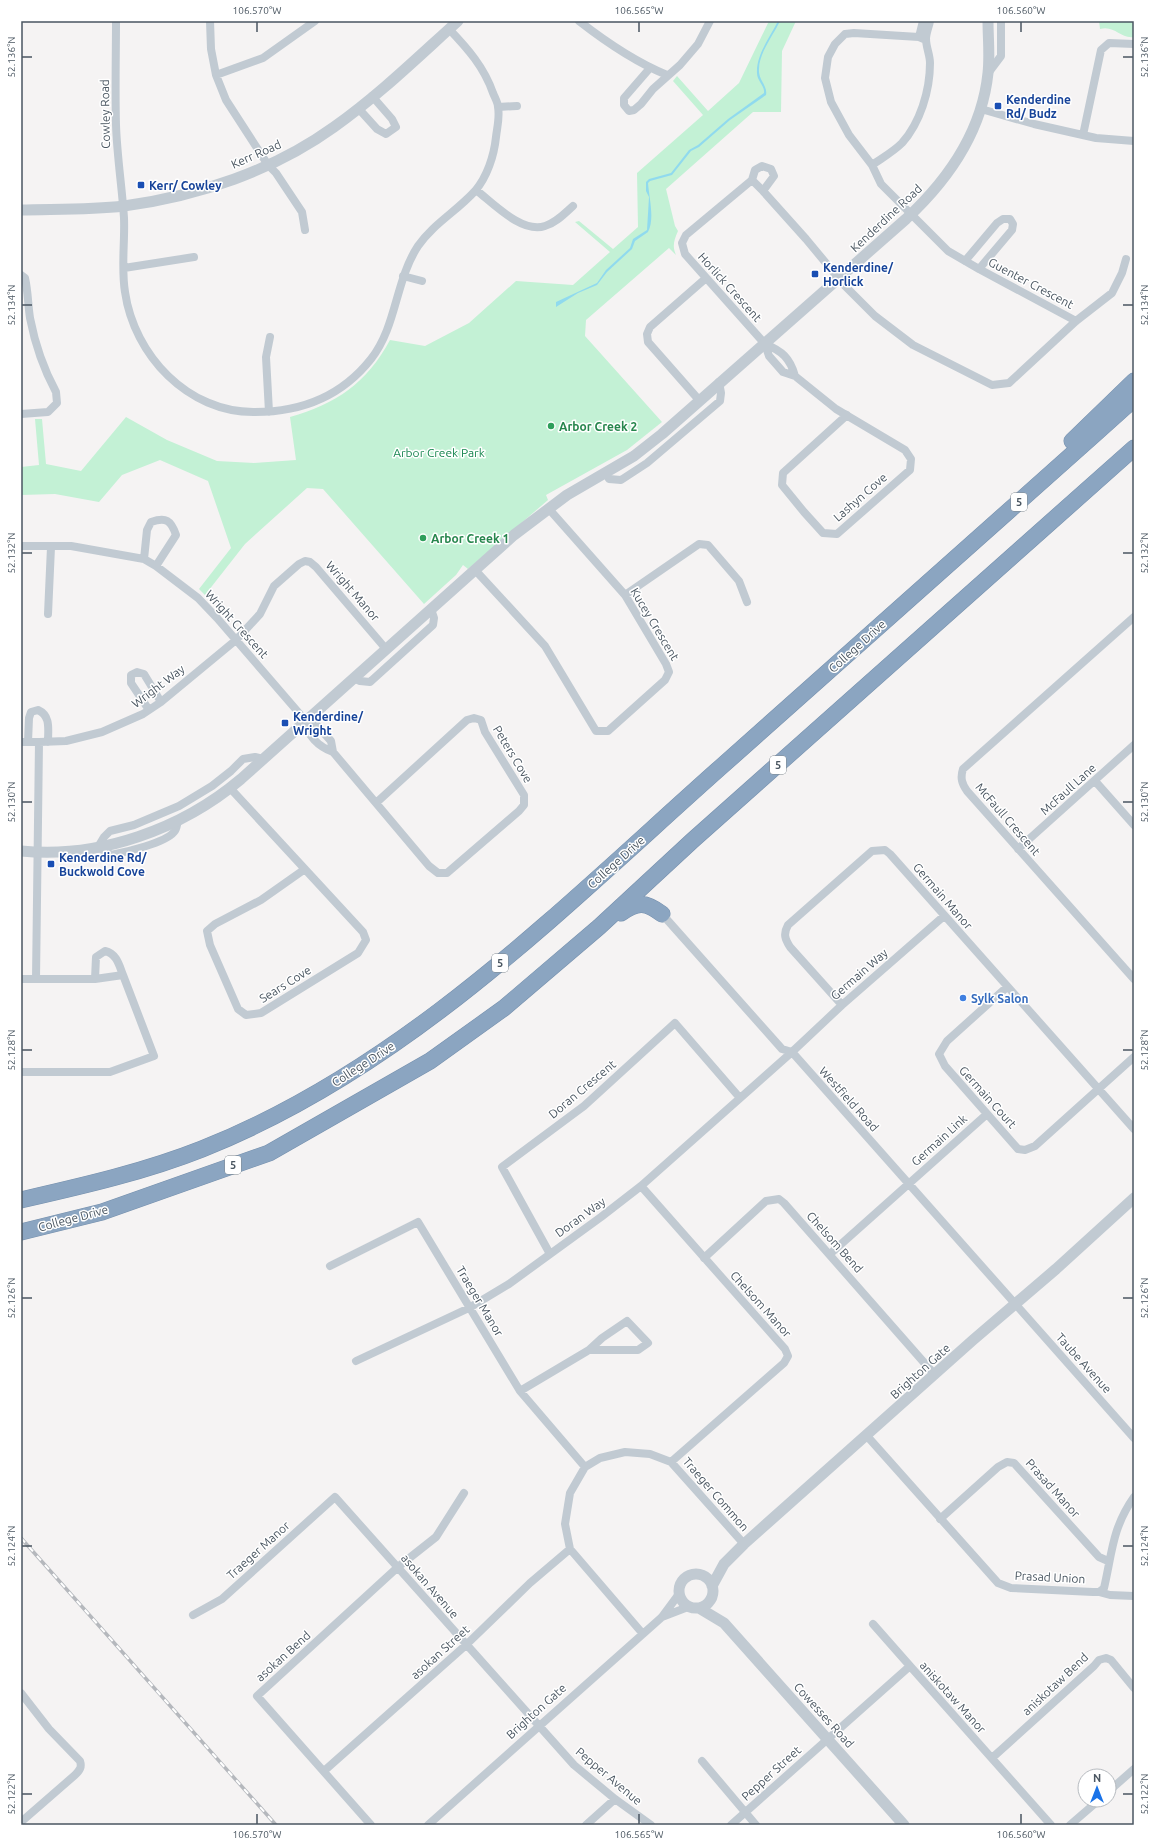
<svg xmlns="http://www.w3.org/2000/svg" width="1155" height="1846" viewBox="0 0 1155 1846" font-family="Ubuntu,sans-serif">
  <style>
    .green { fill: #c3f1d5 }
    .water { fill: #90daee }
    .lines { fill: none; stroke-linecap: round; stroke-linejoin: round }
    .motorway-casing { stroke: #7690ad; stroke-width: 17 }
    .minor { stroke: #c1cad2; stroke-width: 8 }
    .tertiary { stroke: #c1cad2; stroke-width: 11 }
    .motorway { stroke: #8ba5c1; stroke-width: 16 }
    .rail-casing { stroke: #b5b8bd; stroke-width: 3.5 }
    .rail { stroke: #fff; stroke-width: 2; stroke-dasharray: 6; stroke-linecap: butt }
    .ticks { fill: none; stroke: #4a5661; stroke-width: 1.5 }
    .transit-dot { fill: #1a4fb4; stroke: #fff; stroke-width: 1.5 }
    .leisure-dot { fill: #2e9e5b; stroke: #fff; stroke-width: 1.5 }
    .shop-dot { fill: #3f7fe0; stroke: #fff; stroke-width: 1.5 }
    .labels { text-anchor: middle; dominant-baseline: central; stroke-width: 3; stroke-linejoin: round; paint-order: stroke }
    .shield { fill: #fff; stroke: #808990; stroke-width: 1 }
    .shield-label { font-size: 11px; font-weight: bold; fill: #4a5661 }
    .transit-label { font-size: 12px; font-weight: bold; fill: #164399; stroke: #fff; text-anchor: start }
    .street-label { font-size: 12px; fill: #4a5661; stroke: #fff }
    .leisure-label { font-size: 12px; font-weight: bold; fill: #27864d; stroke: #fff; text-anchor: start }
    .park-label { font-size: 12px; fill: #17864f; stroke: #fff }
    .shop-label { font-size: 12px; font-weight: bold; fill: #366cbe; stroke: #fff; text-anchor: start }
    .neatline { fill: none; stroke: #4a5661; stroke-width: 1.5 }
    .ticks-label { font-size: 10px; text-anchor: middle; fill: #4a5661 }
  </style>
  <rect width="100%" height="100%" fill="#f5f3f3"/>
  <!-- green -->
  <path class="green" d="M769 21H796L782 51 781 112H753L666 189 675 226 678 231C674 240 672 246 676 255L669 248 586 320 585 336 662 422 627 450 546 495 548 500 468 569 463 565 456 575 424 604 323 489 307 488 245 544 205 595 199 589 231 548 208 481 160 460 122 475 99 502 55 494 21 495V467L39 465 35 419H42L46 464 81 471 126 417 167 440 217 461 254 463 296 460 290 417C336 404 367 383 390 340L425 346 469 323 516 281 573 285 610 252 575 222 579 221 613 249 638 227 637 173 703 115 673 81 677 76 708 111 739 83Z
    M1099 21H1134V37C1120 39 1115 25 1100 29Z"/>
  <!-- water -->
  <path class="water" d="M778 21H780C773 36 759 53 759 69 758 80 768 86 766 95L730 120 699 147 691 151 672 175 650 181 648 183C649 197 655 219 648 232L635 241 632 249 607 272 597 285 578 293 556 307V302L597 283 606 270 630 248 633 239 647 230 649 197 646 191V182L649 179 671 173 689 150 698 145 728 119 764 93C765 86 757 81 757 73 756 55 770 37 778 21Z"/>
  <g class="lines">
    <defs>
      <path id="motorway" d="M1072 441 1134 381
        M621 913C638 901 646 902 662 914
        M21 1200C82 1186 144 1172 202 1149 406 1068 561 909 722 766 859 644 997 522 1134 399
        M21 1232 102 1212 269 1153 430 1061 504 1008 599 927 693 840 1134 448"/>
    </defs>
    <!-- motorway casing -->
    <use href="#motorway" class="motorway-casing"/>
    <!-- minor -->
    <path class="minor" d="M116 21C116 55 115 90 116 125 117 156 122 187 124 218 125 242 121 268 125 292 134 355 188 413 255 412 301 412 341 397 371 359 397 326 395 281 418 246 433 224 457 211 475 191 487 177 494 156 496 137 497 128 500 117 498 107 498 103 495 98 493 93 484 67 468 49 449 29
      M210 21 211 49 216 75 226 100 268 165 276 173 302 212 305 230
      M579 21C606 42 635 62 667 75
      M919 37 923 21
      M926 40 919 37 854 33 845 34 835 44 828 57 825 78 831 102 849 135 872 165 881 184 948 251 979 269 1076 321
      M650 68 624 98V105L629 111 634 110 641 104 653 89 680 65 698 44 710 21
      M989 72 1001 56V21
      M216 75 263 58 315 21
      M498 107 517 106
      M358 108 377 129 386 134 396 127 392 119 372 96
      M981 109 1034 124 1096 138 1134 141
      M1083 135 1101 50 1109 43 1134 44
      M872 165C882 158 893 152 902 143 920 123 930 91 930 63 930 55 926 47 926 39 926 33 929 27 930 21
      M752 180 763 191 806 239 845 286 875 316 913 345 992 385 1009 383 1076 321 1112 293 1122 273 1126 259
      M476 190C493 203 522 234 545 226 556 223 565 213 573 206
      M763 191 774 176 771 169 762 166 755 170 752 180 686 235 682 243 685 254 765 344 769 356 783 372 795 376 836 409 905 450 911 459 910 470 837 534 823 533 804 512 782 485 783 473 847 415
      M965 261 997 223 1003 219H1010L1013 224 1012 230 979 269
      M124 268 194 257
      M21 275 25 278C28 291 28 305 30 318 35 344 43 368 56 392L57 403 48 412 21 414
      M403 276 422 281
      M765 344C782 351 790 358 795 376
      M699 400 648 342 647 334 650 327 705 279
      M269 412 266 357 270 337
      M606 473 609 479 621 480 647 463 720 401 721 393 719 382
      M21 546H71L144 559 156 566 198 598 217 618 305 720
      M144 559 147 530 151 522C166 517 171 520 176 535L156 566
      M476 571 545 646 596 731H608L665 680 669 672 666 664 625 595 549 509
      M625 595 699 544 708 545 739 581 747 602
      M48 614 51 547
      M1134 617 963 769C960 778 962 784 967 791L1134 979
      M353 678 360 681 370 682 433 625 434 618 431 609
      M149 710 131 683V675L137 672 144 674 161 702
      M305 720C306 735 319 747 333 752L429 866 438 873H447L519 811 524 805V795L485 732 481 720 474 718 467 720 376 803
      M305 720 314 722 331 741 333 752
      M21 742H39L36 979
      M28 742 29 718 31 712 38 710C51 716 48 729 48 742
      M39 742 66 741 102 732 143 714 161 702 236 640 260 614 274 586 299 564 305 561 310 562 316 567 386 649
      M1095 781 1134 825
      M230 788 363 932 366 940 358 953 261 1013 246 1015 238 1009 210 945 207 931 215 924 261 900 305 869
      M178 820C177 824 177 829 174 832 165 843 126 852 111 855L98 847 104 837 110 831 134 825 179 806 212 786 231 771 243 759 255 757 263 759
      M1018 849 1134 745
      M662 914 782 1049 792 1052 1134 1438
      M21 979H95L123 975 154 1056 110 1072H21
      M95 979 96 957 105 951C117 954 119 965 123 975
      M1007 987 947 1041 939 1054 945 1066 1018 1149 1025 1150 1035 1146 1134 1057
      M842 1005 790 947C785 939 783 934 788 925L872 851 885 850 890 854 1134 1129
      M641 1186 785 1349 788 1356 784 1363 671 1462
      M550 1254 502 1167 584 1106 675 1023 740 1098
      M830 1254 987 1114
      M704 1258 766 1201 779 1199 784 1203 935 1375
      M330 1266 418 1222 520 1391 585 1467
      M356 1361 469 1308 509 1284 601 1217 641 1186 792 1052 842 1005 944 916
      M520 1391 589 1350H638L648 1343 627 1321 602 1338 589 1350
      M867 1436 998 1583 1011 1588 1093 1592H1099L1104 1588C1112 1554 1112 1528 1134 1497
      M940 1519 998 1467 1007 1462 1014 1463 1099 1557 1108 1561
      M1099 1592 1110 1595 1134 1596
      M193 1615 222 1599 335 1497 574 1765 615 1799 651 1825
      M662 1617 688 1607
      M873 1624 910 1666
      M643 1634 570 1549 565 1524 570 1493 585 1467 600 1458 625 1452 650 1454 671 1462 744 1544
      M21 1693 49 1729 80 1761C82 1767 80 1770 75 1775L21 1822
      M992 1758 1094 1666 1099 1660 1106 1658 1111 1660 1134 1688
      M702 1761 756 1825
      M324 1771 466 1645 530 1583 570 1549
      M1109 1791 1134 1769
      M371 1825 257 1696 398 1567 436 1537 464 1493
      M428 1825 662 1617 679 1594
      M586 1825 615 1799
      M731 1825 910 1666 1051 1825
      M1070 1825 1099 1800"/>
    <!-- tertiary -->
    <path class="tertiary" d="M21 210C55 209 90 210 124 206 198 196 273 171 334 127 378 96 418 57 458 21
      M21 851C99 859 182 829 241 779L514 535 567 495 634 456 662 434 906 219C948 180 982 132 988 73 990 56 988 38 988 21
      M679 1591a17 17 0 1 1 34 0a17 17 0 1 1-34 0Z
      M712 1586 724 1564 744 1544 973 1340 1056 1269 1134 1198
      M699 1608 724 1623 904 1825"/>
    <!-- motorway -->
    <use href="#motorway" class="motorway"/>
    <defs>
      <path id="rail" d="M21 1538 276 1825"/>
    </defs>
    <!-- rail casing -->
    <use href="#rail" class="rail-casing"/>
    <!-- rail -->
    <use href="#rail" class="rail"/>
  </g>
  <!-- ticks -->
  <path class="ticks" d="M257 22V32M639 22V32M1021 22V32M22 57H32M1123 57H1133M22 305H32M1123 305H1133M22 553H32M1123 553H1133M22 802H32M1123 802H1133M22 1050H32M1123 1050H1133M22 1298H32M1123 1298H1133M22 1546H32M1123 1546H1133M22 1794H32M1123 1794H1133M257 1814V1824M639 1814V1824M1021 1814V1824"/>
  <!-- markers -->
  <g class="transit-dot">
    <rect x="994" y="102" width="8" height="8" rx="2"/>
    <rect x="137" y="181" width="8" height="8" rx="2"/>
    <rect x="811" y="270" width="8" height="8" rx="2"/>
    <rect x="281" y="719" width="8" height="8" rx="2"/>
    <rect x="47" y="860" width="8" height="8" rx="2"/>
  </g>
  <g class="leisure-dot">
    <circle cx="551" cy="426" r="4"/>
    <circle cx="423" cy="538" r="4"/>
  </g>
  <circle class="shop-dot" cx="963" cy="998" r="4"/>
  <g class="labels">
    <!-- shield labels -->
    <g class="shield">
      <rect x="1011" y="493" width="16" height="18" rx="3"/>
      <rect x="770" y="756" width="16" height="18" rx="3"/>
      <rect x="492" y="954" width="16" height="18" rx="3"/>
      <rect x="225" y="1156" width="16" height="18" rx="3"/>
    </g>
    <g class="shield-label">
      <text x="1019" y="502">5</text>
      <text x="778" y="765">5</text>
      <text x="500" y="963">5</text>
      <text x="233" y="1165">5</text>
    </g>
    <!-- transit labels -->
    <g class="transit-label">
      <text x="1006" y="99">Kenderdine<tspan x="1006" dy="14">Rd/ Budz</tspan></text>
      <text x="149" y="185">Kerr/ Cowley</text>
      <text x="823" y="267">Kenderdine/<tspan x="823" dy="14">Horlick</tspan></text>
      <text x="293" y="716">Kenderdine/<tspan x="293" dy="14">Wright</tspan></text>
      <text x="59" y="857">Kenderdine Rd/<tspan x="59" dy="14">Buckwold Cove</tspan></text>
    </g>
    <!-- street labels -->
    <g class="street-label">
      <text transform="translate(105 114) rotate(-91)">Cowley Road</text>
      <text transform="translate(256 154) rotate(-24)">Kerr Road</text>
      <text transform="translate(886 218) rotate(-43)">Kenderdine Road</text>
      <text transform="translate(1031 283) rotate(28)">Guenter Crescent</text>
      <text transform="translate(730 287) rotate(48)">Horlick Crescent</text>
      <text transform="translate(860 497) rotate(-41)">Lashyn Cove</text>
      <text transform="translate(353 591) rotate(49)">Wright Manor</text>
      <text transform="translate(237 624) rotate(48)">Wright Crescent</text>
      <text transform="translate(655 624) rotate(59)">Kucey Crescent</text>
      <text transform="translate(857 646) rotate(-42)">College Drive</text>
      <text transform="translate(158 686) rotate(-37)">Wright Way</text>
      <text transform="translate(513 754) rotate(59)">Peters Cove</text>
      <text transform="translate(1068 789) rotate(-42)">McFaull Lane</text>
      <text transform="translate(1008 819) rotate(49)">McFaull Crescent</text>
      <text transform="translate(616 862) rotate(-42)">College Drive</text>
      <text transform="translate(943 896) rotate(49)">Germain Manor</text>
      <text transform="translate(859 974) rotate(-41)">Germain Way</text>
      <text transform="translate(285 984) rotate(-32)">Sears Cove</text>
      <text transform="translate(363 1064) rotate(-33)">College Drive</text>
      <text transform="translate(582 1089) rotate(-40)">Doran Crescent</text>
      <text transform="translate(988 1097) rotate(48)">Germain Court</text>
      <text transform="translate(849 1099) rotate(48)">Westfield Road</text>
      <text transform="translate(939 1140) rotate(-42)">Germain Link</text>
      <text transform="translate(580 1217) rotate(-36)">Doran Way</text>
      <text transform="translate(73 1218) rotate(-15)">College Drive</text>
      <text transform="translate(835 1242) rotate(48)">Chelsom Bend</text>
      <text transform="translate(480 1301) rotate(59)">Traeger Manor</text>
      <text transform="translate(761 1304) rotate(48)">Chelsom Manor</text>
      <text transform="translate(1084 1363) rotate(48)">Taube Avenue</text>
      <text transform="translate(920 1371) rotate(-42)">Brighton Gate</text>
      <text transform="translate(1053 1488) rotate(48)">Prasad Manor</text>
      <text transform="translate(716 1494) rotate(49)">Traeger Common</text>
      <text transform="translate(258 1550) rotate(-42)">Traeger Manor</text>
      <text transform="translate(1050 1577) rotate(3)">Prasad Union</text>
      <text transform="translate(430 1586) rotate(49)">asokan Avenue</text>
      <text transform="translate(440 1652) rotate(-42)">asokan Street</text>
      <text transform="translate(283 1656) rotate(-42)">asokan Bend</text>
      <text transform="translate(1055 1684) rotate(-43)">aniskotaw Bend</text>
      <text transform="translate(953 1697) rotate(48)">aniskotaw Manor</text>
      <text transform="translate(536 1711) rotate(-42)">Brighton Gate</text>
      <text transform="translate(824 1715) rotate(48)">Cowesses Road</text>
      <text transform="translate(771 1773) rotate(-42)">Pepper Street</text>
      <text transform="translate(609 1776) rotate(40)">Pepper Avenue</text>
    </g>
    <!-- leisure labels -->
    <g class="leisure-label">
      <text x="559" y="426">Arbor Creek 2</text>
      <text x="431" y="538">Arbor Creek 1</text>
    </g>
    <!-- park labels -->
    <g class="park-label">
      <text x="439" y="452">Arbor Creek Park</text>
    </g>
    <!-- shop labels -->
    <g class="shop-label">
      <text x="971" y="998">Sylk Salon</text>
    </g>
  </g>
  <!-- border -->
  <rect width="1155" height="1846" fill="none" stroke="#ffffff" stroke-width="44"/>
  <!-- north arrow -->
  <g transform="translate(1097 1788)"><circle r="19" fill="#ffffff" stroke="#b7bbc0"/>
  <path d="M0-3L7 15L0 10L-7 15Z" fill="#1a73e8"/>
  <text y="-6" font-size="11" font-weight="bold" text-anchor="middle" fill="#4a5661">N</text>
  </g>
  <rect x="22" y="22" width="1111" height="1802" class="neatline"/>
  <g class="ticks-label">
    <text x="257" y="14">106.570°W</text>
    <text x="639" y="14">106.565°W</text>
    <text x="1021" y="14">106.560°W</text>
    <text transform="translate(11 57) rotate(-90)" y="4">52.136°N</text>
    <text transform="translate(1144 57) rotate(-90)" y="4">52.136°N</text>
    <text transform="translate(11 305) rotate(-90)" y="4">52.134°N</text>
    <text transform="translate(1144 305) rotate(-90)" y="4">52.134°N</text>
    <text transform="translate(11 553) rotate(-90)" y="4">52.132°N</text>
    <text transform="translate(1144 553) rotate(-90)" y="4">52.132°N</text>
    <text transform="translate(11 802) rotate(-90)" y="4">52.130°N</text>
    <text transform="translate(1144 802) rotate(-90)" y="4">52.130°N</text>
    <text transform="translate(11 1050) rotate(-90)" y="4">52.128°N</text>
    <text transform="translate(1144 1050) rotate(-90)" y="4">52.128°N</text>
    <text transform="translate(11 1298) rotate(-90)" y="4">52.126°N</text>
    <text transform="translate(1144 1298) rotate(-90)" y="4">52.126°N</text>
    <text transform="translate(11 1546) rotate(-90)" y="4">52.124°N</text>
    <text transform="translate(1144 1546) rotate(-90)" y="4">52.124°N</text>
    <text transform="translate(11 1794) rotate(-90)" y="4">52.122°N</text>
    <text transform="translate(1144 1794) rotate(-90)" y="4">52.122°N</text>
    <text x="257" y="1838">106.570°W</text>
    <text x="639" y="1838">106.565°W</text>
    <text x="1021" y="1838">106.560°W</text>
  </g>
</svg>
